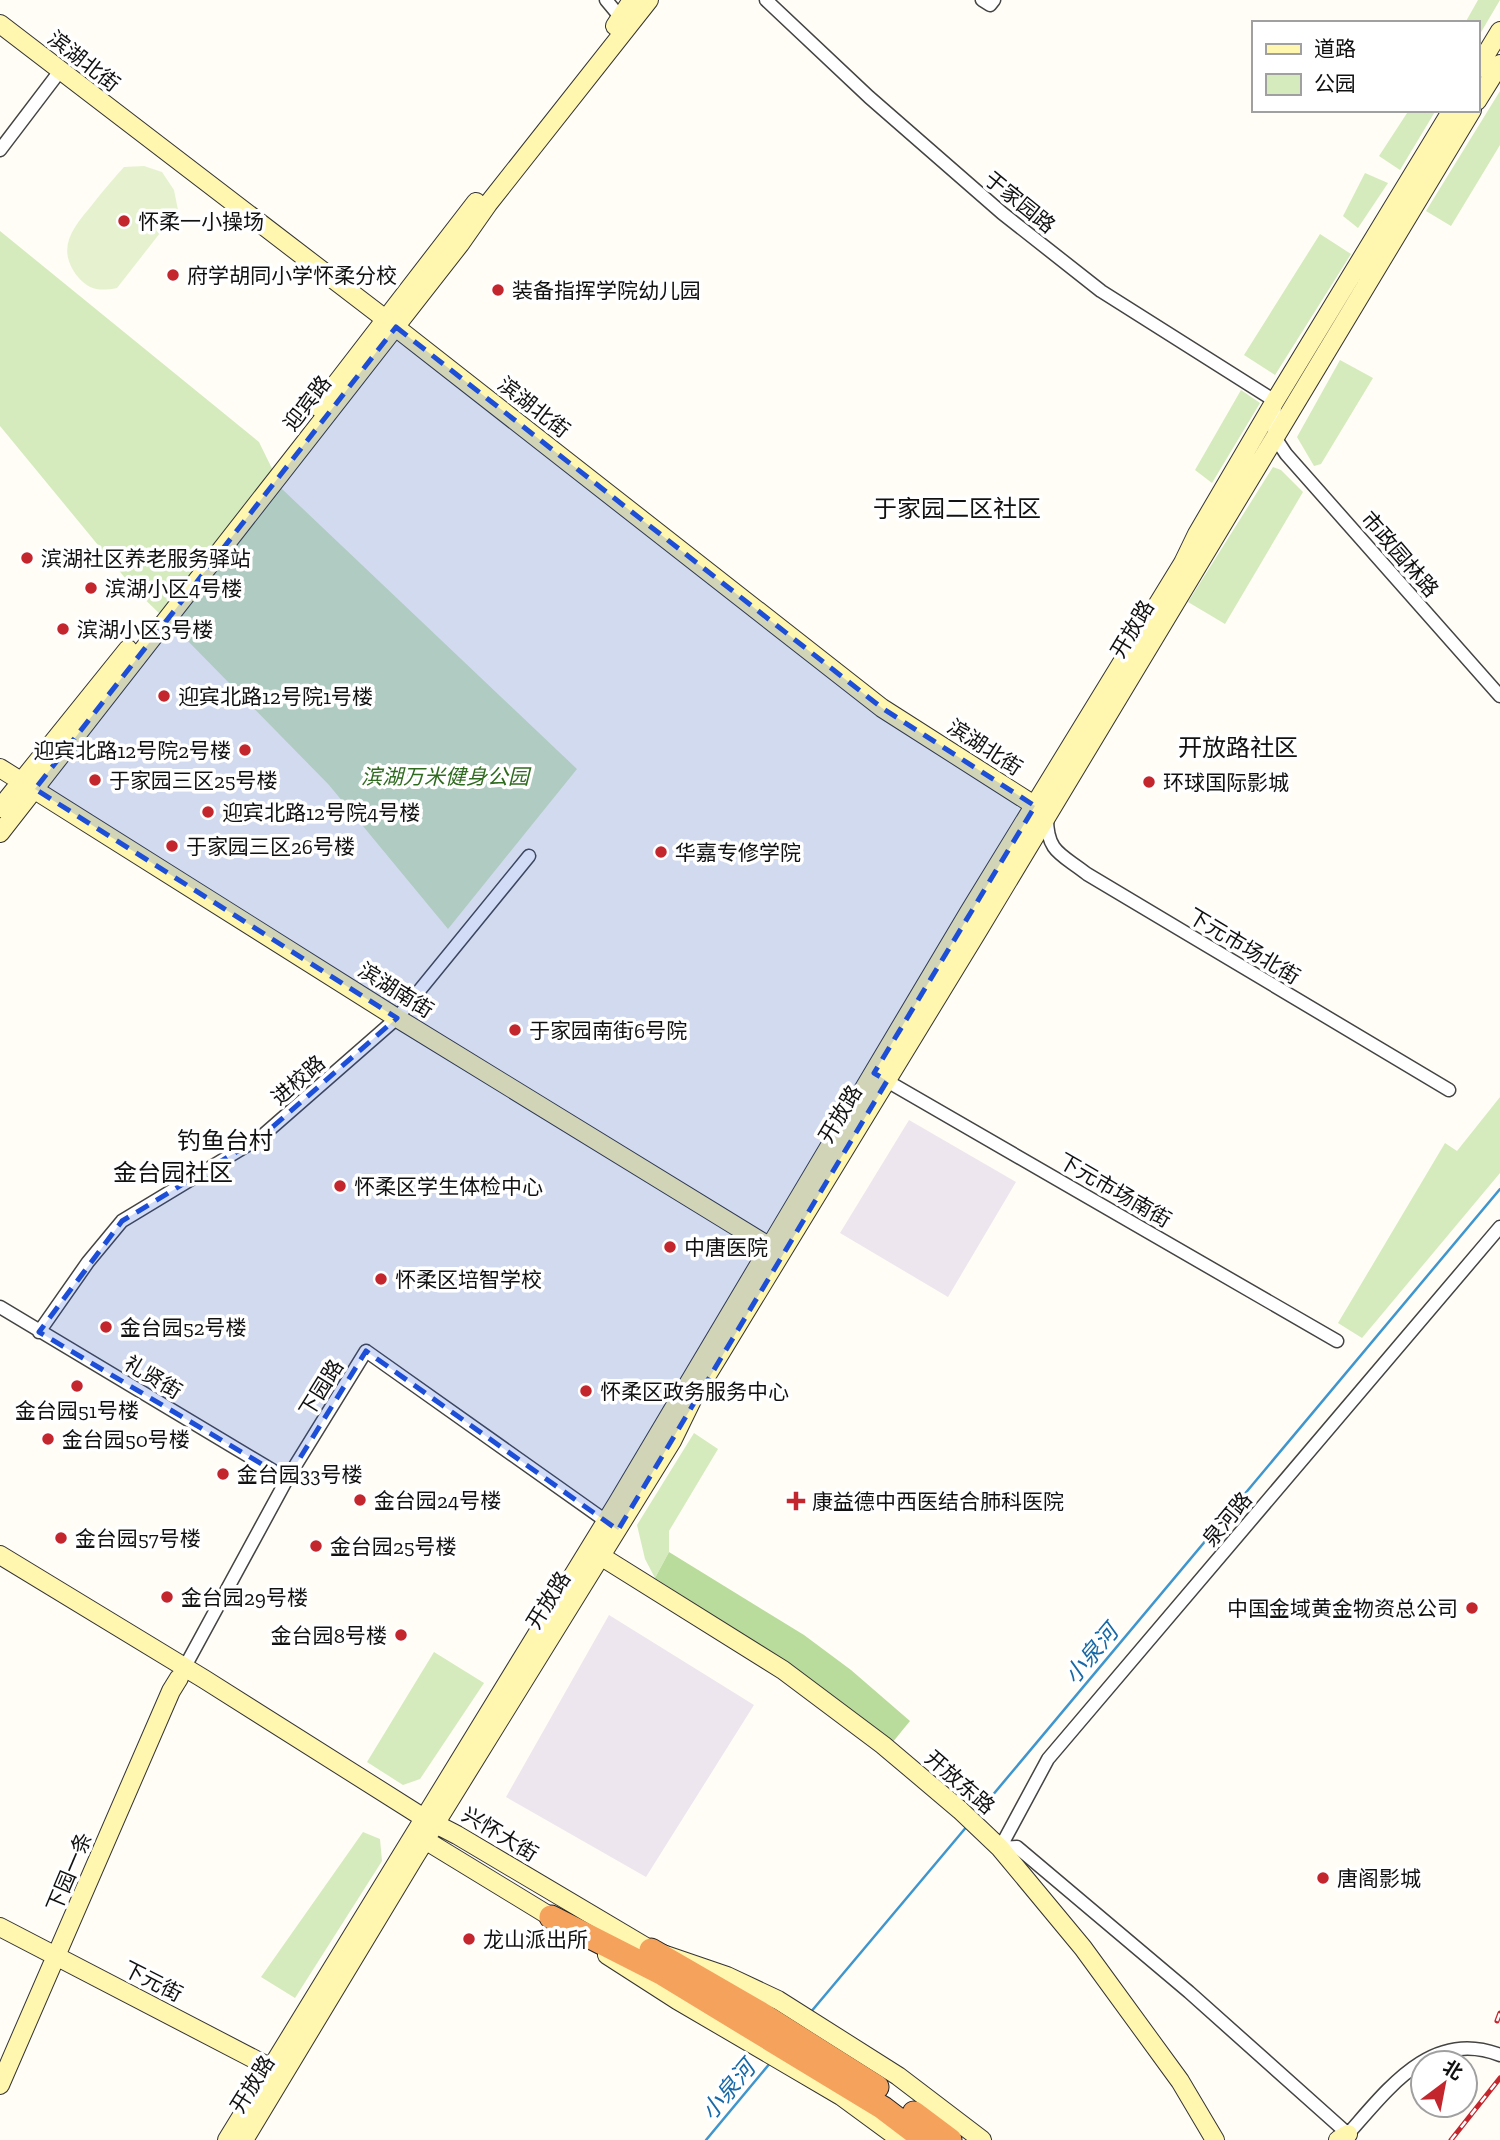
<svg xmlns="http://www.w3.org/2000/svg" width="1500" height="2140" viewBox="0 0 1500 2140" font-family="'Zilla Slab','Noto Sans SC',serif">
  <style>
    .industrial { fill: #eee6ef }
    .green { fill: #d5ebbd }
    .forest { fill: #b9dc9c }
    .pitch { fill: #e6f2cf }
    .lines { fill: none; stroke-linecap: round; stroke-linejoin: round }
    .stream { stroke: #3f96cf; stroke-width: 2.5 }
    .street-casing { stroke: #444; stroke-width: 15 }
    .secondary-casing { stroke: #333; stroke-width: 20 }
    .highway-casing { stroke: #222; stroke-width: 25 }
    .street { stroke: #fff; stroke-width: 12 }
    .secondary { stroke: #fff6b0; stroke-width: 18 }
    .highway { stroke: #f5a25d; stroke-width: 23 }
    .rail-casing { stroke: #c4262e; stroke-width: 5 }
    .rail { stroke: #fff; stroke-width: 2.5; stroke-dasharray: 8; stroke-linecap: butt }
    .marked { fill: #1d4ed8; fill-opacity: 0.2; stroke: #1d4ed8; stroke-width: 5; stroke-dasharray: 14 9; stroke-linejoin: round }
    .poi-dot { fill: #c4262e; stroke: #fff; stroke-width: 2.5 }
    .labels { text-anchor: middle; dominant-baseline: central; stroke-width: 7; stroke-linejoin: round; paint-order: stroke }
    .street-label { font-size: 21px; fill: #111; stroke: #fff }
    .poi-label { font-size: 21px; fill: #111; stroke: #fff; text-anchor: start }
    .park-label { font-size: 21px; font-style: italic; fill: #2f6b1f; stroke: #fff }
    .water-label { font-size: 23px; font-style: italic; fill: #1768a6; stroke: #fff }
    .quarter-label { font-size: 24px; fill: #111; stroke: #fff }
  </style>
  <rect width="100%" height="100%" fill="#fffdf5"/>
  <!-- industrial -->
  <path class="industrial" d="M909 1120 1016 1182 948 1297 840 1233Z
    M609 1615 754 1705 646 1877 506 1797Z"/>
  <!-- green -->
  <path class="green" d="M1478 0H1500L1477 39V23H1465Z
    M1500 91V145L1451 226 1426 211Z
    M1409 110H1436L1400 170 1379 156Z
    M1365 173 1388 183 1358 228 1343 216Z
    M0 231 259 442 282 489 577 769 448 929 329 785 184 637 135 590 0 426Z
    M1320 234 1351 254 1275 375 1244 355Z
    M1340 360 1373 378 1321 464 1314 466 1297 437Z
    M1241 390 1260 403 1212 483 1195 470Z
    M1273 467 1281 470 1303 492 1225 624 1188 602Z
    M1500 1097V1173L1362 1338 1338 1323 1445 1143 1457 1151Z
    M694 1433 718 1449 669 1531V1552L655 1578 645 1559 637 1525Z
    M434 1652 484 1683 420 1779 403 1785 367 1762Z
    M363 1832 380 1839 382 1861 295 1998 261 1977Z"/>
  <!-- forest -->
  <path class="forest" d="M669 1552 804 1635 851 1670 910 1721 892 1743 805 1675 655 1578Z"/>
  <!-- pitch -->
  <path class="pitch" d="M144 166 162 172 174 190 178 210 117 288C101 291 90 291 78 277 55 248 73 228 92 205 102 192 113 179 124 167Z"/>
  <g class="lines">
    <!-- stream -->
    <path class="stream" d="M976 1815 1500 1189
      M810 2013 968 1825
      M706 2140 771 2062"/>
    <defs>
      <path id="street" d="M606 0 621 18
        M766 0 869 97 1002 213 1101 291 1275 401 1274 436 1286 454 1500 696
        M982 0 990 5 994 0
        M0 150 60 71
        M1047 818C1047 853 1062 854 1087 874L1449 1090
        M880 1077 1337 1341
        M1500 1227 1048 1759 1000 1848 1017 1847 1189 1992 1348 2134C1388 2089 1432 2028 1500 2055
        M0 1307 287 1479
        M39 1332 88 1262 122 1221 261 1137 397 1018 529 856
        M181 1674 287 1479 366 1351 613 1526"/>
      <path id="secondary" d="M0 24 384 318 882 708 1045 812
        M615 26 632 0
        M1477 69 1500 31
        M1477 101 1500 64
        M318 407 476 202
        M0 768 397 1018 770 1247
        M0 808 128 649
        M0 833 460 244 488 204 649 0
        M591 1550 783 1670 883 1745 960 1810 1000 1848 1083 1948 1180 2081 1215 2140
        M0 1555 204 1679 424 1818 457 1835 651 1950 727 1976 778 2000 898 2076 982 2140
        M420 1832 425 1840 561 1923
        M0 1927 279 2072
        M607 1955 677 2000 841 2096 901 2140
        M0 2085 171 1691 179 1678
        M227 2140 618 1502 969 912 1183 563 1197 534 1275 401 1452 110
        M244 2140 414 1858 672 1441 693 1398 979 929 1472 110
        M1338 2140 1348 2134"/>
      <path id="highway" d="M551 1917 661 1973 883 2108 925 2140
        M651 1950 760 2013 877 2087
        M914 2113 950 2140"/>
    </defs>
    <!-- street casing -->
    <use href="#street" class="street-casing"/>
    <!-- secondary casing -->
    <use href="#secondary" class="secondary-casing"/>
    <!-- highway casing -->
    <use href="#highway" class="highway-casing"/>
    <!-- street -->
    <use href="#street" class="street"/>
    <!-- secondary -->
    <use href="#secondary" class="secondary"/>
    <!-- highway -->
    <use href="#highway" class="highway"/>
    <defs>
      <path id="rail" d="M1497 2021 1500 2013
        M1451 2140 1500 2078"/>
    </defs>
    <!-- rail casing -->
    <use href="#rail" class="rail-casing"/>
    <!-- rail -->
    <use href="#rail" class="rail"/>
  </g>
  <!-- marked area -->
  <path class="marked" d="M396 327 882 708 1035 806 874 1073 887 1081 618 1530 366 1351 287 1479 39 1332 122 1221 261 1137 397 1018 35 789Z"/>
  <!-- markers -->
  <g class="poi-dot">
    <circle cx="124" cy="221" r="7"/>
    <circle cx="173" cy="275" r="7"/>
    <circle cx="498" cy="290" r="7"/>
    <circle cx="27" cy="558" r="7"/>
    <circle cx="91" cy="588" r="7"/>
    <circle cx="63" cy="629" r="7"/>
    <circle cx="164" cy="696" r="7"/>
    <circle cx="245" cy="750" r="7"/>
    <circle cx="95" cy="780" r="7"/>
    <circle cx="1149" cy="782" r="7"/>
    <circle cx="208" cy="812" r="7"/>
    <circle cx="172" cy="846" r="7"/>
    <circle cx="661" cy="852" r="7"/>
    <circle cx="515" cy="1030" r="7"/>
    <circle cx="340" cy="1186" r="7"/>
    <circle cx="670" cy="1247" r="7"/>
    <circle cx="381" cy="1279" r="7"/>
    <circle cx="106" cy="1327" r="7"/>
    <circle cx="77" cy="1386" r="7"/>
    <circle cx="586" cy="1391" r="7"/>
    <circle cx="48" cy="1439" r="7"/>
    <circle cx="223" cy="1474" r="7"/>
    <circle cx="360" cy="1500" r="7"/>
    <path d="M792.5 1490.5h7v7h7v7h-7v7h-7v-7h-7v-7h7z"/>
    <circle cx="61" cy="1538" r="7"/>
    <circle cx="316" cy="1546" r="7"/>
    <circle cx="167" cy="1597" r="7"/>
    <circle cx="1472" cy="1608" r="7"/>
    <circle cx="401" cy="1635" r="7"/>
    <circle cx="1323" cy="1878" r="7"/>
    <circle cx="469" cy="1939" r="7"/>
  </g>
  <g class="labels">
    <!-- street labels -->
    <g class="street-label">
      <text transform="translate(84 61) rotate(38)">滨湖北街</text>
      <text transform="translate(1020 202) rotate(39)">于家园路</text>
      <text transform="translate(307 403) rotate(-52)">迎宾路</text>
      <text transform="translate(534 407) rotate(38)">滨湖北街</text>
      <text transform="translate(1400 554) rotate(49)">市政园林路</text>
      <text transform="translate(1132 629) rotate(-59)">开放路</text>
      <text transform="translate(985 747) rotate(33)">滨湖北街</text>
      <text transform="translate(1244 946) rotate(31)">下元市场北街</text>
      <text transform="translate(396 990) rotate(32)">滨湖南街</text>
      <text transform="translate(298 1080) rotate(-41)">进校路</text>
      <text transform="translate(840 1114) rotate(-59)">开放路</text>
      <text transform="translate(1115 1190) rotate(30)">下元市场南街</text>
      <text transform="translate(153 1377) rotate(31)">礼贤街</text>
      <text transform="translate(321 1388) rotate(-58)">下园路</text>
      <text transform="translate(1227 1519) rotate(-50)">泉河路</text>
      <text transform="translate(548 1600) rotate(-58)">开放路</text>
      <text transform="translate(960 1782) rotate(41)">开放东路</text>
      <text transform="translate(500 1834) rotate(31)">兴怀大街</text>
      <text transform="translate(69 1872) rotate(-67)">下园一条</text>
      <text transform="translate(153 1981) rotate(27)">下元街</text>
      <text transform="translate(252 2084) rotate(-58)">开放路</text>
    </g>
    <!-- poi labels -->
    <g class="poi-label">
      <text x="138" y="221">怀柔一小操场</text>
      <text x="187" y="275">府学胡同小学怀柔分校</text>
      <text x="512" y="290">装备指挥学院幼儿园</text>
      <text x="41" y="558">滨湖社区养老服务驿站</text>
      <text x="105" y="588">滨湖小区4号楼</text>
      <text x="77" y="629">滨湖小区3号楼</text>
      <text x="178" y="696">迎宾北路12号院1号楼</text>
      <text x="231" y="750" text-anchor="end">迎宾北路12号院2号楼</text>
      <text x="109" y="780">于家园三区25号楼</text>
      <text x="1163" y="782">环球国际影城</text>
      <text x="222" y="812">迎宾北路12号院4号楼</text>
      <text x="186" y="846">于家园三区26号楼</text>
      <text x="675" y="852">华嘉专修学院</text>
      <text x="529" y="1030">于家园南街6号院</text>
      <text x="354" y="1186">怀柔区学生体检中心</text>
      <text x="684" y="1247">中唐医院</text>
      <text x="395" y="1279">怀柔区培智学校</text>
      <text x="120" y="1327">金台园52号楼</text>
      <text x="600" y="1391">怀柔区政务服务中心</text>
      <text x="77" y="1410" text-anchor="middle">金台园51号楼</text>
      <text x="62" y="1439">金台园50号楼</text>
      <text x="237" y="1474">金台园33号楼</text>
      <text x="374" y="1500">金台园24号楼</text>
      <text x="812" y="1501">康益德中西医结合肺科医院</text>
      <text x="75" y="1538">金台园57号楼</text>
      <text x="330" y="1546">金台园25号楼</text>
      <text x="181" y="1597">金台园29号楼</text>
      <text x="1458" y="1608" text-anchor="end">中国金域黄金物资总公司</text>
      <text x="387" y="1635" text-anchor="end">金台园8号楼</text>
      <text x="1337" y="1878">唐阁影城</text>
      <text x="483" y="1939">龙山派出所</text>
    </g>
    <!-- park labels -->
    <g class="park-label">
      <text x="445" y="776">滨湖万米健身公园</text>
    </g>
    <!-- water labels -->
    <g class="water-label">
      <text transform="translate(1091 1654) rotate(-50)">小泉河</text>
      <text transform="translate(728 2090) rotate(-50)">小泉河</text>
    </g>
    <!-- quarter labels -->
    <g class="quarter-label">
      <text x="957" y="508">于家园二区社区</text>
      <text x="1238" y="747">开放路社区</text>
      <text x="225" y="1140">钓鱼台村</text>
      <text x="173" y="1172">金台园社区</text>
    </g>
  </g>
  <!-- legend -->
  <rect x="1252" y="21" width="228" height="91" fill="#ffffff" stroke="#a0a0a0" stroke-width="2"/>
  <rect x="1266" y="44" width="35" height="10" fill="#fff6b0" stroke="#a0a0a0" stroke-width="2"/>
  <text x="1314" y="56" font-size="21" fill="#111111">道路</text>
  <rect x="1266" y="74" width="35" height="21" fill="#d5ebbd" stroke="#a0a0a0" stroke-width="2"/>
  <text x="1314" y="91" font-size="21" fill="#111111">公园</text>
  <!-- north arrow -->
  <g transform="translate(1444 2084) rotate(32)"><circle r="33" fill="#ffffff" stroke="#a0a0a0" stroke-width="2"/>
  <path d="M0-5L12 26L0 18L-12 26Z" fill="#c4262e"/>
  <text y="-10" font-size="19" font-weight="bold" text-anchor="middle" fill="#111111">北</text>
  </g>
</svg>
